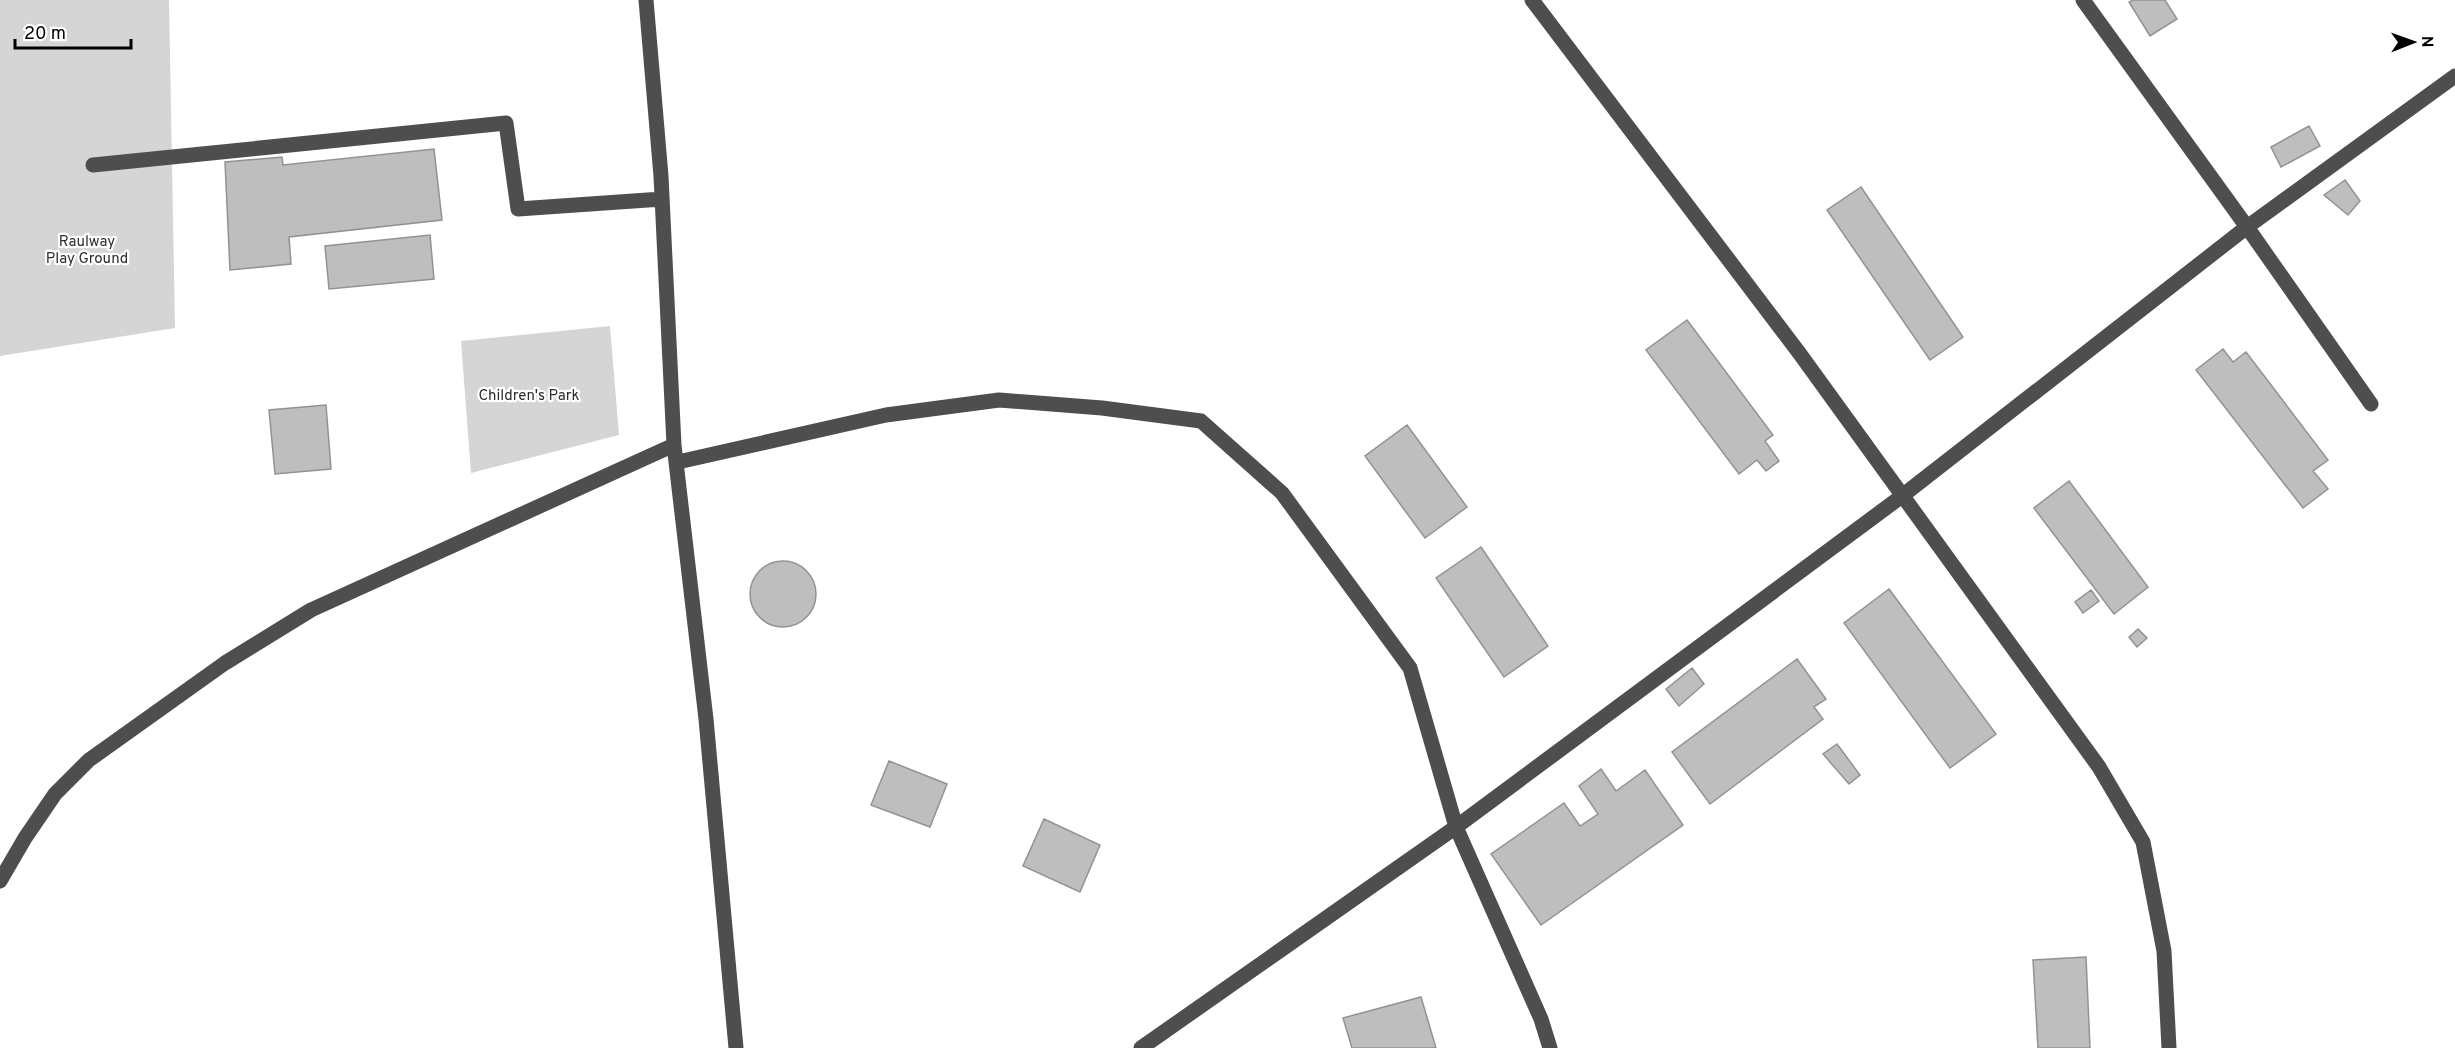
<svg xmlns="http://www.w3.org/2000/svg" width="2455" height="1048" viewBox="0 0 2455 1048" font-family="Overpass,sans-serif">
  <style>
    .green { fill: #d5d5d5 }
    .building { fill: #bebebe; stroke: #929292; stroke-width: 1.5 }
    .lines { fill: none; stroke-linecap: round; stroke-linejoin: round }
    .minor { stroke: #4e4e4e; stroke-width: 15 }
    .labels { text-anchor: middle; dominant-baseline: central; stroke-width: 4.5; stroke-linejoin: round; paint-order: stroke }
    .park-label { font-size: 15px; fill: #2c2c2c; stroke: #fff }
  </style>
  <rect width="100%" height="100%" fill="#fff"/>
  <!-- green -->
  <path class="green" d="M0 0H169L175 328 0 356Z
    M610 326 619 435 471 473 461 341Z"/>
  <!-- building -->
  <path class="building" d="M2133 0H2165L2177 19 2150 36 2129 2Z
    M2309 126 2320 146 2281 167 2271 147Z
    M434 149 442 220 289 237 291 264 230 270 225 162 282 157 283 165Z
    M2345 180 2360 201 2348 215 2324 195Z
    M1861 187 1963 337 1930 360 1827 210Z
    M430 235 434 279 329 289 325 246Z
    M1687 320 1773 435 1765 441 1779 461 1766 471 1757 460 1739 474 1646 350Z
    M2223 349 2233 362 2246 352 2328 460 2313 471 2328 489 2303 508 2196 370Z
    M326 405 331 469 275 474 269 410Z
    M1407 425 1467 507 1425 538 1365 456Z
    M2069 481 2148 587 2114 614 2034 508Z
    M1481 547 1548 646 1504 677 1436 578Z
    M750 594a33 33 0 1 1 66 0a33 33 0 1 1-66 0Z
    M1889 589 1996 734 1950 768 1844 623Z
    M2091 590 2099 601 2083 613 2075 602Z
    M2138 629 2147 638 2137 647 2129 637Z
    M1797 659 1826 699 1814 707 1823 719 1710 804 1672 752Z
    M1692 668 1704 684 1679 706 1666 689Z
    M1837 744 1860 775 1849 784 1823 754Z
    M889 761 947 784 930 827 871 805Z
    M1601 769 1616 791 1645 770 1683 825 1541 925 1491 854 1564 803 1580 826 1598 814 1579 786Z
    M1044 819 1100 845 1080 892 1023 866Z
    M2086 957 2090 1048H2038L2033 960Z
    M1421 997 1436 1048H1352L1343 1018Z"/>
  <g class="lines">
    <!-- minor -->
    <path class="minor" d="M646 0 661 176 674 445 706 719 736 1048
      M1532 0 1800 354 2099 767 2143 842 2164 951 2169 1048
      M2083 0 2247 227 2371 404
      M93 165 506 123 518 209 662 199
      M678 462 886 415 999 400 1102 408 1201 421 1282 493 1410 668 1456 827 1541 1019 1550 1048
      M0 881 25 838 55 794 89 760 225 663 311 610 674 445
      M1141 1048 1456 827 1902 496 2247 227 2455 76"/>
  </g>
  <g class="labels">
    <!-- park labels -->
    <g class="park-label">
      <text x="87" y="242">Raulway<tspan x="87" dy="17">Play Ground</tspan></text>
      <text x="529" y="396">Children's Park</text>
    </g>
  </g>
  <!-- north arrow -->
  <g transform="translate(2413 42) rotate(89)" stroke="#ffffff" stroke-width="4.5" paint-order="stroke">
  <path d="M0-4.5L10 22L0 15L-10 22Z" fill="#000000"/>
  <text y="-9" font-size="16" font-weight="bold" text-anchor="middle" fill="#000000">N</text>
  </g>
  <!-- scale -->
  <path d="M15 39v9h116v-9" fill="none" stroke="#000000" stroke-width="3"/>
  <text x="24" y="39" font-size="18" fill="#000000" stroke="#ffffff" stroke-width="4.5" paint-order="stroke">20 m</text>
</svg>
